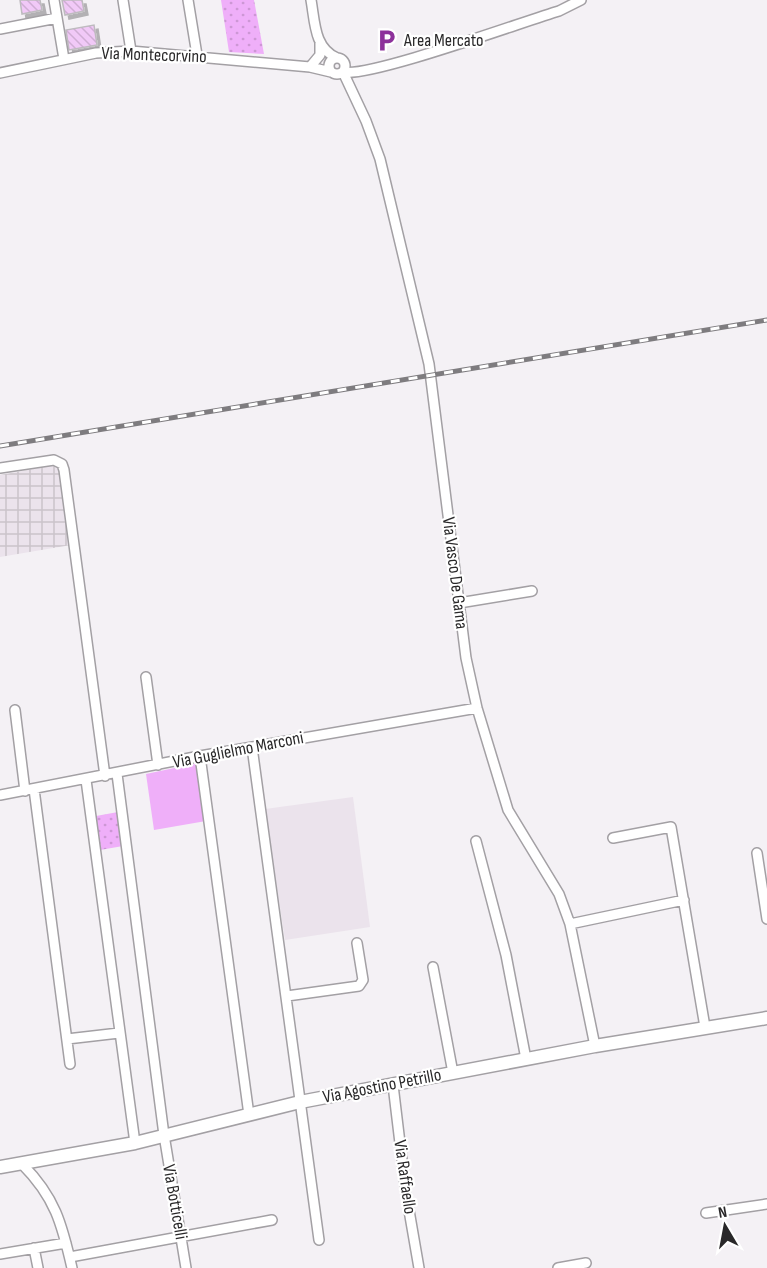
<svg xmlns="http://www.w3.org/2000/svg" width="767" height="1268" viewBox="0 0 767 1268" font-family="'Sofia Sans Condensed',sans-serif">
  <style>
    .built { fill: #ebe3ec }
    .industrial { fill: url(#industrial-grid) }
    .grass { fill: url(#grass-dots) }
    .garden { fill: #efaff9 }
    .building { fill: url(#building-back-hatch); stroke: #bebbbf; stroke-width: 1.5; filter: url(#shadow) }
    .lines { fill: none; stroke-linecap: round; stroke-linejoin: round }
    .minor-casing { stroke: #a3a0a4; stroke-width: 12 }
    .tertiary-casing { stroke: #a3a0a4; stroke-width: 15 }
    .minor { stroke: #fff; stroke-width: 9 }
    .tertiary { stroke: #fff; stroke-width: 12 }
    .rail-casing { stroke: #7e7c7f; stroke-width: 5 }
    .rail { stroke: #fff; stroke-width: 3; stroke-dasharray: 9; stroke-linecap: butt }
    .labels { text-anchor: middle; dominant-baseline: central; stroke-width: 4.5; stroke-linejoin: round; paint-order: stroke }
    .poi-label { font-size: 18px; fill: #292829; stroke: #fff; text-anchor: start }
    .street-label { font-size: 18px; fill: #292829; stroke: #fff }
  </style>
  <defs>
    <pattern id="industrial-grid" width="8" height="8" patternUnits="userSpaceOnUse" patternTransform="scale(1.5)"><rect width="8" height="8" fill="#ebe3ec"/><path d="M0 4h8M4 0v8" fill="none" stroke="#cac3ca"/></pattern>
    <pattern id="grass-dots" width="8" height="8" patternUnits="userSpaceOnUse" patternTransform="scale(1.5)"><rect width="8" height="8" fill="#efaff9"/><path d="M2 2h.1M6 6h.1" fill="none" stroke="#cd97d5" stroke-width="1.8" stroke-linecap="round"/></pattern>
    <pattern id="building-back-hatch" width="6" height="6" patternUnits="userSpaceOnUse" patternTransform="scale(1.5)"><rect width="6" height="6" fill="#f1c9f7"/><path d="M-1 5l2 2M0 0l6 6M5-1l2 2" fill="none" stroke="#cfadd4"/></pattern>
    <filter id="shadow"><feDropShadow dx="4" dy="4" stdDeviation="0" flood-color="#0004"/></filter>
  </defs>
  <rect width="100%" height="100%" fill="#f4f1f5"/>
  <!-- built -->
  <path class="built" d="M353 797 370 927 285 940 265 809Z"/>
  <!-- industrial -->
  <path class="industrial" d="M55 465 60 470 71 545 0 557V475Z"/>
  <!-- grass -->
  <path class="grass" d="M221 0H254L264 54 229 52Z
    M118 812 123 846 100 850 96 816Z"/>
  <!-- garden -->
  <path class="garden" d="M198 763 206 821 154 830 146 774Z"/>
  <!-- building -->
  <path class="building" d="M20 0H40L42 10 22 14Z
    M62 0H82L84 11 65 15Z
    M94 25 97 45 69 50 66 30Z"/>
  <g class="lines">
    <defs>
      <path id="minor" d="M54 0 64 59
        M123 0 131 51
        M188 0 197 55
        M311 0C315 22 314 48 337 58
        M581 0 559 11C522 22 369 78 343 72L366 121 380 159 429 364 466 658 477 708 508 810 559 894 570 924 595 1046
        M0 29 57 18
        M329 66a8 8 0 1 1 16 0a8 8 0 1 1-16 0Z
        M310 67 320 55V43
        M0 73 96 53 131 51 310 67 331 72
        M0 468 54 460 62 464 64 470 105 776
        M459 603 532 591
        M146 677 158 765
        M15 710 25 791
        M252 747 319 1240
        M200 756 249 1115
        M117 774 164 1135 186 1268
        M86 780 135 1143
        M34 789 70 1064
        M0 795 200 756 477 708
        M613 838 671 827 705 1027
        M476 841 506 955 526 1059
        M757 853 767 919
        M570 924 684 900
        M433 967 453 1073
        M287 996 359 986 363 980 357 943
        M67 1039 119 1033
        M393 1085 406 1193 419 1268
        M22 1164C55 1197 62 1224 72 1268
        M706 1213 767 1204
        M34 1248 38 1268
        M0 1254 66 1243
        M70 1257 272 1220
        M558 1268 586 1263"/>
      <path id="tertiary" d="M0 1167 135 1143 300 1102 595 1046 767 1018"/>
    </defs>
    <!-- minor casing -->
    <use href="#minor" class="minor-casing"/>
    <!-- tertiary casing -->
    <use href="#tertiary" class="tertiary-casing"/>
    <!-- minor -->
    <use href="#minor" class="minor"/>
    <!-- tertiary -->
    <use href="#tertiary" class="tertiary"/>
    <defs>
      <path id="rail" d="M0 446 767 320"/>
    </defs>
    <!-- rail casing -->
    <use href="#rail" class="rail-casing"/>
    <!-- rail -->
    <use href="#rail" class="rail"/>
  </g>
  <!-- icons -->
  <defs>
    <symbol id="parking-bare" viewBox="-9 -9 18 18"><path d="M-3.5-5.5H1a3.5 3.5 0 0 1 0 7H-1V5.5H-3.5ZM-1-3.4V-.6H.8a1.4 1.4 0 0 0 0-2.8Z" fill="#8d319b" stroke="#fff" stroke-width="2.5" paint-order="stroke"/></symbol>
  </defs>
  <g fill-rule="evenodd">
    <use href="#parking-bare" x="370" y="24" width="33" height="33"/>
  </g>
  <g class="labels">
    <!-- poi labels -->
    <g class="poi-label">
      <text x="404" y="40">Area Mercato</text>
    </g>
    <!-- street labels -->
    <g class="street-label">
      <text transform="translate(154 55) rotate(2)">Via Montecorvino</text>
      <text transform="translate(455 573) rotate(83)">Via Vasco De Gama</text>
      <text transform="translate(238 750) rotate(-11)">Via Guglielmo Marconi</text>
      <text transform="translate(382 1086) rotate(-11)">Via Agostino Petrillo</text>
      <text transform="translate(405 1177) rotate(82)">Via Raffaello</text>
      <text transform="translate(175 1202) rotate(80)">Via Botticelli</text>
    </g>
  </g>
  <!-- north arrow -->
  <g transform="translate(725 1226) rotate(350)" stroke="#ffffff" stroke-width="4.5" paint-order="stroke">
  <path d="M0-4.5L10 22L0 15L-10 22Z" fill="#292829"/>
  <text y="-9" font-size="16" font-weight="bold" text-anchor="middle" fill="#292829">N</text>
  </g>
</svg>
